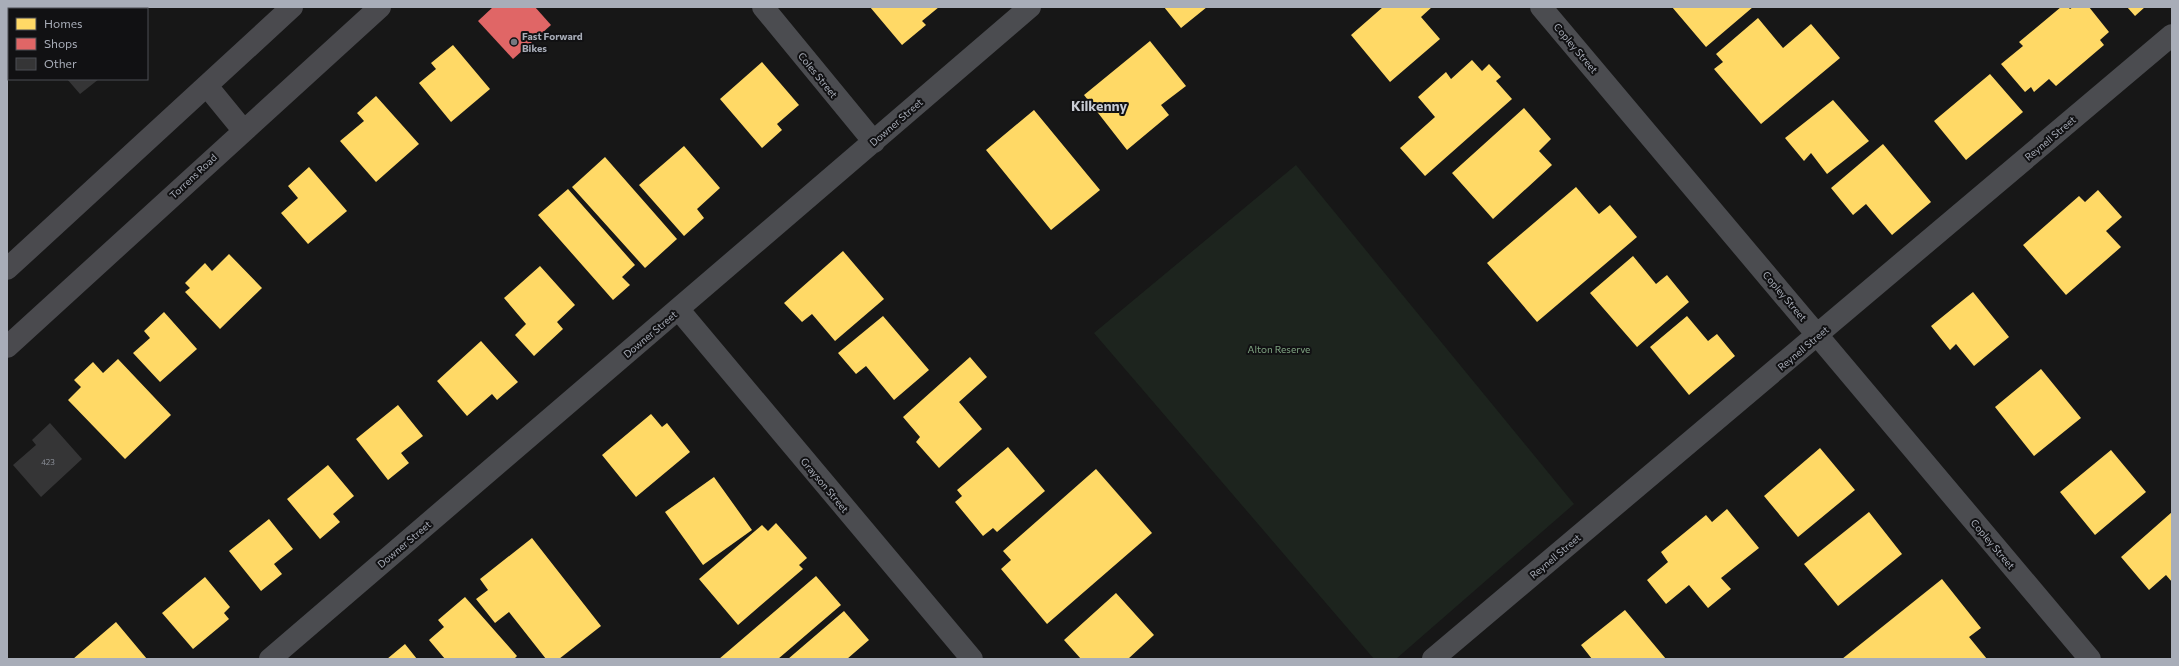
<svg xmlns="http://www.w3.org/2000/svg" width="2179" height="666" viewBox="0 0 2179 666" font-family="Commissioner,sans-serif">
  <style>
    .green { fill: #1d241e }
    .homes { fill: #ffd966 }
    .shops { fill: #e06666 }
    .building { fill: #353536 }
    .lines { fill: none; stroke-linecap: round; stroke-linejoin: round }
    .street { stroke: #4b4c50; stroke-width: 22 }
    .secondary { stroke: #4a4a4e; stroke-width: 22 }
    .poi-dot { fill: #757880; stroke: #111113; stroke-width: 1.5 }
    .labels { text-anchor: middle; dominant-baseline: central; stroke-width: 4; stroke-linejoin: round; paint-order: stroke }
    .number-label { font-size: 8px; fill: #8b8f98 }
    .poi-label { font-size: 10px; font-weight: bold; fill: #a8adb8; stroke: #111113; text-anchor: start }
    .street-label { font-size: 10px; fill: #a8adb8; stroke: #111113 }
    .park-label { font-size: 10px; fill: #7fa381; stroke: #111113 }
    .district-label { font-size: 14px; font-weight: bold; fill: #c9ccd4; stroke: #111113 }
  </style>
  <rect width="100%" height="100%" fill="#171717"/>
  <!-- green -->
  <path class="green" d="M1296 165 1574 504 1396 659H1374L1094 333Z"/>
  <!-- homes -->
  <path class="homes" d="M870 7H939L922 21 926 25 902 45Z
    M1164 7H1207L1181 28Z
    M1383 7H1432L1421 17 1440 39 1390 82 1351 35Z
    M1672 7H1753L1706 47Z
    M2061 7H2068L2070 9 2073 7H2089L2109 32 2100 40 2104 45 2056 86 2049 79 2034 92 2031 87 2025 92 2001 64 2023 46 2019 42Z
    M2127 7H2145L2135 16Z
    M1758 18 1783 48 1811 24 1840 58 1761 124 1714 69 1723 62 1716 54Z
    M1150 41 1186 86 1161 105 1169 115 1127 150 1084 95Z
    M453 45 490 89 451 122 419 83 436 69 431 63Z
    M1472 60 1482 71 1489 64 1501 77 1496 81 1512 99 1425 176 1400 148 1435 117 1418 97 1446 72 1451 79Z
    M762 62 799 105 777 124 782 130 762 148 720 99Z
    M1990 74 2023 112 1966 160 1934 121Z
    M376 96 419 144 376 182 340 141 364 121 357 113Z
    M1833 100 1869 141 1827 174 1811 153 1804 161 1785 138Z
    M1524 108 1551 139 1539 151 1552 165 1493 219 1452 173Z
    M1034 110 1100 190 1051 230 986 150Z
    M1883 144 1931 202 1892 235 1866 204 1853 215 1831 188Z
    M684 146 720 188 697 209 704 218 684 236 639 185Z
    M605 157 677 239 645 268 572 187Z
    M309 167 347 211 308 244 281 213 298 198 288 186Z
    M1576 187 1599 214 1610 205 1637 237 1537 322 1487 263Z
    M568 189 635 265 622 277 630 285 613 300 538 215Z
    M2098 190 2122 217 2106 231 2121 247 2066 295 2023 245 2079 196 2085 202Z
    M843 251 884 299 835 341 812 314 802 322 784 303Z
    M229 254 262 288 220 329 185 292 190 288 185 283 205 263 212 271Z
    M1633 256 1656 284 1667 275 1689 302 1637 347 1590 293Z
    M540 266 575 305 557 322 563 329 534 356 515 335 526 324 504 298Z
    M1973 292 2009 337 1974 366 1956 344 1950 350 1931 326Z
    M164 312 197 349 160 382 133 353 150 338 144 331Z
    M883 316 929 370 894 400 866 366 856 374 838 353Z
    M1687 316 1708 341 1717 334 1735 356 1689 395 1650 347Z
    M481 341 518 382 497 400 492 394 467 416 437 381Z
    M970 357 987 377 959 402 982 429 939 468 916 442 920 437 903 417Z
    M118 359 171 415 125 459 68 400 81 387 74 380 93 362 103 373Z
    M2041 369 2081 418 2034 456 1995 407Z
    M398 405 423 436 401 453 409 463 388 480 356 439Z
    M651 414 662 427 667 423 690 452 636 497 602 455Z
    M1008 447 1045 491 997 532 993 528 983 536 955 502 962 496 957 490Z
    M1820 448 1855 490 1798 537 1764 496Z
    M2111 450 2146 492 2095 535 2060 492Z
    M328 465 354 496 333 514 340 522 320 539 287 499Z
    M1096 469 1152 533 1047 624 1001 569 1011 560 1003 551Z
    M714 477 752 530 703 565 665 512Z
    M1727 509 1759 548 1721 578 1731 589 1708 608 1689 585 1666 604 1647 580 1668 562 1661 552 1706 515 1712 522Z
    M1869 512 1902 554 1838 606 1804 564Z
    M2172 512V582L2166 575 2149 590 2121 557Z
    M269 519 293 549 274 564 282 574 261 591 229 551Z
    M776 523 807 558 799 565 803 569 738 625 699 579 762 525 768 531Z
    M532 538 601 626 559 659H546L509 612 495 623 476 599 488 590 480 579Z
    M816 576 841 605 778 659H719Z
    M205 577 230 607 224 613 229 619 193 649 162 613Z
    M1942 579 1981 628 1969 637 1987 659H1842Z
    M1116 593 1154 635 1128 659H1081L1064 640Z
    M465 597 517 656 514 659H445L429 640 444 627 438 620Z
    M1625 610 1666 659H1592L1581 645Z
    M844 611 869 640 847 659H788Z
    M116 622 147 659H73Z
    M405 644 417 659H387Z"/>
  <!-- shops -->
  <path class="shops" d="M493 7H535L551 25 513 59 478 21Z"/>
  <!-- building -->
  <path class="building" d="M7 7H95L97 9H9V13Z
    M67 79H99L80 94Z
    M50 423 82 459 41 497 13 465 36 445 32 440Z"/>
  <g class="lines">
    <!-- street -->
    <path class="street" d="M763 7 874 142
      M1541 7 2090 659
      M679 310 972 659
      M270 659 1030 7
      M1433 659 2172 35"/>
    <!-- secondary -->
    <path class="secondary" d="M207 86 243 130
      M7 269 292 7
      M7 347 380 7"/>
  </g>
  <!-- markers -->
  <circle class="poi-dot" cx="514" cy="42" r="4"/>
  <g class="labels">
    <!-- number labels -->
    <g class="number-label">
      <text x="48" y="462">423</text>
    </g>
    <!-- poi labels -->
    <g class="poi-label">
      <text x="522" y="36">Fast Forward<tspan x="522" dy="12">Bikes</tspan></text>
    </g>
    <!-- street labels -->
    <g class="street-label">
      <text transform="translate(1576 48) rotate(50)">Copley Street</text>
      <text transform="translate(818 75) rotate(51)">Coles Street</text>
      <text transform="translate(896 122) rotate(-41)">Downer Street</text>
      <text transform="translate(2050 138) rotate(-40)">Reynell Street</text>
      <text transform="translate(193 176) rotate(-43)">Torrens Road</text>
      <text transform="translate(1785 296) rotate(50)">Copley Street</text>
      <text transform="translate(650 334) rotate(-40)">Downer Street</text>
      <text transform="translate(1803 348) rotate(-40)">Reynell Street</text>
      <text transform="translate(825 485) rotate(50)">Grayson Street</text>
      <text transform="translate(404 544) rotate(-40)">Downer Street</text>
      <text transform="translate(1993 544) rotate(50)">Copley Street</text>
      <text transform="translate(1555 556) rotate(-40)">Reynell Street</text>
    </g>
    <!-- park labels -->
    <g class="park-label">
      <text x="1279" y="349">Alton Reserve</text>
    </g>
    <!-- district labels -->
    <g class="district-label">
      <text x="1099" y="105">Kilkenny</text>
    </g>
  </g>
  <!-- border -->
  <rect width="2179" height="666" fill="none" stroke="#a8adb8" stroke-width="16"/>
  <!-- legend -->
  <rect x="8" y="8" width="140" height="72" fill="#111113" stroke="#4d4f55"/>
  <rect x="16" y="18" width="20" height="12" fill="#ffd966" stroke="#4d4f55"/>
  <text x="44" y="28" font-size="12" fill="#a8adb8">Homes</text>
  <rect x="16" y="38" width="20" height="12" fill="#e06666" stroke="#4d4f55"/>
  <text x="44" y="48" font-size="12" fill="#a8adb8">Shops</text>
  <rect x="16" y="58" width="20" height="12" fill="#353536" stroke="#4d4f55"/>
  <text x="44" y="68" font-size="12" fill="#a8adb8">Other</text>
</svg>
